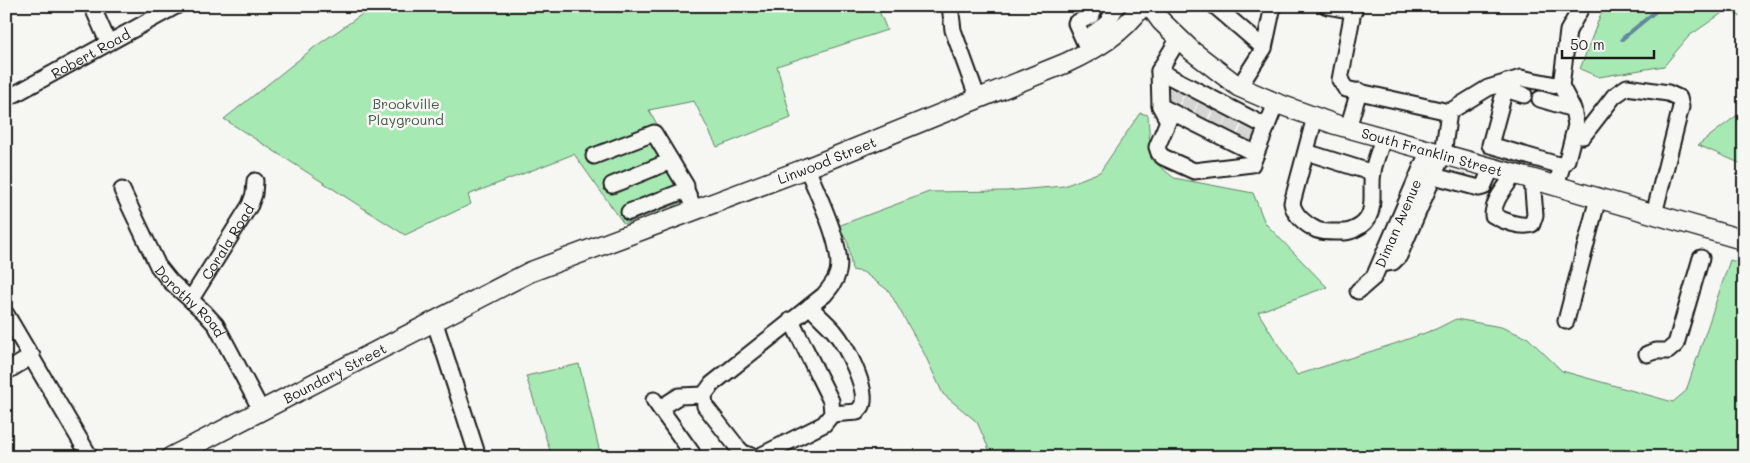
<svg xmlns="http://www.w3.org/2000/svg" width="1750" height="463" viewBox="0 0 1750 463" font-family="Mali,sans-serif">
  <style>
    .green { fill: #a7e9b3; stroke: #628268 }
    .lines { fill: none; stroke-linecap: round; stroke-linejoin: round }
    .stream { stroke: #62889c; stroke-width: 4 }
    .minor-tunnel { stroke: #d5d5d2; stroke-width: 15; stroke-dasharray: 15 8; stroke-linecap: butt }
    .minor-casing { stroke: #1c1c1c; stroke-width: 19 }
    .major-casing { stroke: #1c1c1c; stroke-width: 22 }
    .minor { stroke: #f6f6f2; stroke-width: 15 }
    .major { stroke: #f6f6f2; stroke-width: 19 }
    .labels { text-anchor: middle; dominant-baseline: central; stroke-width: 5; stroke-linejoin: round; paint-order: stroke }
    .street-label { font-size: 14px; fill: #1c1c1c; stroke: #f6f6f2 }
    .park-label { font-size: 14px; fill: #465a49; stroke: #f6f6f2 }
  </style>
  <rect width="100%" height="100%" fill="#f6f6f2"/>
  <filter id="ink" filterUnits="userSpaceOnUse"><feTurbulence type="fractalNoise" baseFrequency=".02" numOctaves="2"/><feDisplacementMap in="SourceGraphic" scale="10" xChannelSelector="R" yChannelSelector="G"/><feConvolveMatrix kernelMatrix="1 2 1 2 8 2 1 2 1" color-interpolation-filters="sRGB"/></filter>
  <g filter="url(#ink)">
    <!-- green -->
    <path class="green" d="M374 6H877L887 30 777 66 791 118 717 147 694 101 649 110 698 196 624 224 574 154 468 195 471 204 405 235 224 119 316 46Z
      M1606 6H1744V19L1728 9 1689 36 1664 66 1599 77 1580 69 1600 16Z
      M1744 110V165L1698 145Z
      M1140 113 1148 115 1151 159 1174 178 1253 193 1265 223 1327 287 1258 312 1297 375 1394 344 1436 329 1456 319 1501 327 1528 338 1562 371 1673 402 1686 391 1730 260 1744 264V457H987L991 454 977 422 943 394 924 353 889 291 863 272 852 270 848 243 838 226 929 192 1006 191 1064 186 1100 172Z
      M579 364 601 457H552L526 376Z"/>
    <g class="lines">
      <!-- stream -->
      <path class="stream" d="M1622 39 1662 6"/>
      <!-- minor-tunnel -->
      <path class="minor-tunnel" d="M1171 103 1177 90
        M1186 110 1192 97
        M1200 117 1206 105
        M1215 124 1221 112
        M1229 131 1235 119
        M1244 139 1250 126"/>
      <defs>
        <g id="minor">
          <path d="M92 6 108 42"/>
          <path d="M950 6 953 30 978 99"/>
          <path d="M1215 6 1264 48"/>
          <path d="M1327 6 1354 11"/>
          <path d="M1354 6 1340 80 1346 89 1449 112 1488 88 1521 78 1561 86"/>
          <path d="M1179 38 1159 71 1160 106 1168 121 1157 147 1159 153 1163 157 1194 171 1252 164 1276 103"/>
          <path d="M1084 40 1107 23 1117 6"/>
          <path d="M1089 52 1076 23 1091 16 1096 6"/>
          <path d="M1159 71 1267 127"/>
          <path d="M1507 82 1490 145 1562 166"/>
          <path d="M1239 87 1264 48 1273 6"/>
          <path d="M1505 89 1524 95"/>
          <path id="s1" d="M6 99 176 6"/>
          <path d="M1540 99 1573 109"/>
          <path d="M1160 106 1256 154"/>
          <path d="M1315 117 1292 203C1294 215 1306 225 1317 230 1326 233 1335 232 1344 232 1349 232 1351 231 1355 229 1380 218 1369 192 1373 171 1375 160 1380 149 1383 138"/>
          <path d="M1348 128 1359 91"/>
          <path d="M1573 136H1583L1614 96 1627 87 1668 93 1679 98 1681 107 1654 214"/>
          <path d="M1306 152 1373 173"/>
          <path d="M594 156 654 133 686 186V190L695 210"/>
          <path d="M1514 174C1506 188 1494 198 1493 215 1503 221 1521 228 1532 224L1535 215 1532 179"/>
          <path d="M1434 176 1479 188 1483 187 1492 167"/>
          <path d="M612 185 671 161"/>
          <path d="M1556 186 1562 166 1567 160 1576 125 1573 109 1561 86 1568 31 1582 6"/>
          <path id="s2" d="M122 190 158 266 170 281 204 312 216 325 261 410"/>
          <path d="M629 212 686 190"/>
          <path d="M1380 264 1393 262 1399 256 1443 154 1449 112"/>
          <path id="s3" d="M1358 291 1374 277 1429 150"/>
          <path id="s4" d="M191 299 250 205 254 194 255 181"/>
          <path d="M810 306C817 315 826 322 834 331 845 344 869 389 862 406 861 408 858 410 857 412L832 414"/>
          <path d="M6 314 90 457"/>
          <path d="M434 320 478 457"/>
          <path d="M1566 321 1598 198"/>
          <path d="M1647 354 1656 351H1668L1676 344 1701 258"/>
          <path d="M6 372 32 356"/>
          <path d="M654 400 692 453"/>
          <path d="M660 408 679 396 704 395"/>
          <path d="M754 457 743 453 738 448 705 406 704 395 712 384 824 295C830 288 836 281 838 272 844 247 817 193 807 168"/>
          <path d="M758 457 824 424 832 414 831 401 791 320"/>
        </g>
        <g id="major">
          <path id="s5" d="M1150 6 1161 21 1192 51 1239 87 1276 103 1334 124 1532 179 1744 240"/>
          <path id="s6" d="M171 457 530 272 807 168 1066 63C1096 49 1122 34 1142 6"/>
        </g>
      </defs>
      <!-- minor casing -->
      <use href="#minor" class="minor-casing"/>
      <!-- major casing -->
      <use href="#major" class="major-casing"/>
      <!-- minor -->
      <use href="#minor" class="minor"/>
      <!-- major -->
      <use href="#major" class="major"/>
    </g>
  </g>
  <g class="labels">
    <!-- street labels -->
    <g class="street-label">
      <text stroke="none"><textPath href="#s1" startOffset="96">Robert Road</textPath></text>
      <text stroke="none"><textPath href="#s5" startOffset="325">South Franklin Street</textPath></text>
      <text stroke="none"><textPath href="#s6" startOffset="721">Linwood Street</textPath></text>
      <text stroke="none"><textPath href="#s3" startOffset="80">Diman Avenue</textPath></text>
      <text stroke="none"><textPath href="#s4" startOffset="68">Corala Road</textPath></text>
      <text stroke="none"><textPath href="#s2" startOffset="132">Dorothy Road</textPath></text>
      <text stroke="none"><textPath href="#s6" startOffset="184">Boundary Street</textPath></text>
    </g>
    <!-- park labels -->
    <g class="park-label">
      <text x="406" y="103">Brookville<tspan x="406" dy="16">Playground</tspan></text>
    </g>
  </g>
  <!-- margin -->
  <rect width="1750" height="463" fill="none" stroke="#f6f6f2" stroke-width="25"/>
  <rect x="12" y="12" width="1725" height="438" fill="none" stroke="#1c1c1c" stroke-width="2" filter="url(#ink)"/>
  <!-- scale -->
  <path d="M1562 50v8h92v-8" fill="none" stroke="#1c1c1c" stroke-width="2.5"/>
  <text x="1570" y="50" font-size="15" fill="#1c1c1c" stroke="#f6f6f2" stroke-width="4" paint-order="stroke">50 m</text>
</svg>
